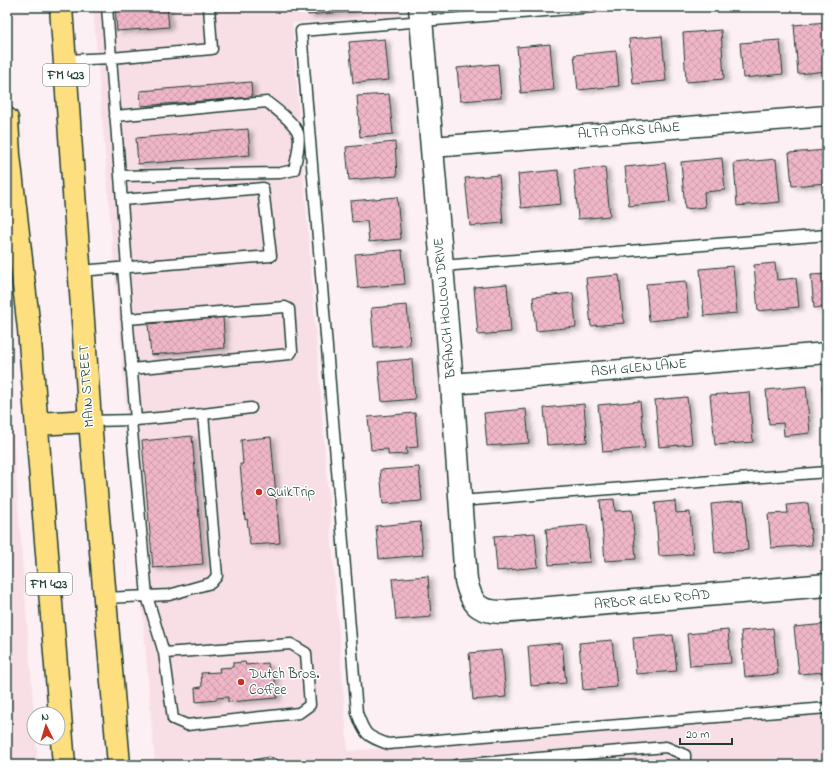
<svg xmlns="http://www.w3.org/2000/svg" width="834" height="772" viewBox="0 0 834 772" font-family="'Indie Flower',sans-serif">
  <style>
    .built { fill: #f8dfe6 }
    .building { fill: url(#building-cross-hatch); stroke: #1f3d34; filter: url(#shadow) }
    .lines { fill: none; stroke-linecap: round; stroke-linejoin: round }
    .service-casing { stroke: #1f3d34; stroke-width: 13 }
    .minor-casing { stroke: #1f3d34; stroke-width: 23 }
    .tertiary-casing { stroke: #1f3d34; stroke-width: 25 }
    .primary-casing { stroke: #1f3d34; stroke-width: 25 }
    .service { stroke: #fff; stroke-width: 10 }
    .minor { stroke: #fff; stroke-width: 20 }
    .tertiary { stroke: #fff; stroke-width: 22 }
    .primary { stroke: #fddf80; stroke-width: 22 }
    .poi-dot { fill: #c8321e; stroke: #fff; stroke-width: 1.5 }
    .labels { text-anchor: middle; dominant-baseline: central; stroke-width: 3; stroke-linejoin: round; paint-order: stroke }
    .shield { fill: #fff; stroke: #627771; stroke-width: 1 }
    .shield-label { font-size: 13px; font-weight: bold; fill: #1f3d34 }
    .street-label { font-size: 14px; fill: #1f3d34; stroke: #fff }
    .poi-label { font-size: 14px; fill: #1f3d34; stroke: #fff; text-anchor: start }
  </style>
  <defs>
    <pattern id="building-cross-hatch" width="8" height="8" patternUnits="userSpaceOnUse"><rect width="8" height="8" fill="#efb6c7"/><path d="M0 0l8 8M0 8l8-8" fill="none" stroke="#cc9dac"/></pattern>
    <filter id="shadow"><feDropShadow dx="4.5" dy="2.5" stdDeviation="2" flood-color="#0004"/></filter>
  </defs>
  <rect width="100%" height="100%" fill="#fcf0f4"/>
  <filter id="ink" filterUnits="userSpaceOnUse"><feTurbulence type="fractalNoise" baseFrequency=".025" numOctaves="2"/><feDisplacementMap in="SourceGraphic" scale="8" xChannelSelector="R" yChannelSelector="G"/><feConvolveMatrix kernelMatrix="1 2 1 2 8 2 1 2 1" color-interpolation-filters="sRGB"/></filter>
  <g filter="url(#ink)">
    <!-- built -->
    <path class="built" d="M93 7H399L400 16 292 23 348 751 827 713V765H155Z
      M7 358 34 714V738H36L38 765H7Z"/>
    <!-- building -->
    <path class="building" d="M115 7H167L169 27 117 31Z
      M308 7H355L356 11 308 15Z
      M826 22 827 71 798 74 794 25Z
      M721 30 724 79 686 82 683 33Z
      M662 36 666 81 633 84 629 39Z
      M385 39 389 80 353 83 349 42Z
      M780 40 783 74 743 78 740 43Z
      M550 44 554 90 521 93 517 47Z
      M616 51 619 86 578 90 574 55Z
      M498 64 501 98 460 101 457 68Z
      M251 82 252 97 141 106 140 91Z
      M389 94 393 134 360 137 357 96Z
      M248 129 250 155 138 164 136 138Z
      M395 142 397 176 349 180 346 147Z
      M827 150V183L792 186 789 153Z
      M722 158 725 190 704 192 705 207 685 209 681 162Z
      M776 159 780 202 737 206 734 163Z
      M665 163 670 202 629 206 625 167Z
      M605 167 610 216 578 219 574 170Z
      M558 170 561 204 521 208 518 174Z
      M499 175 503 223 470 226 465 178Z
      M397 197 401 239 369 242 367 221 352 222 350 201Z
      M402 250 405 284 358 288 355 254Z
      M775 263 777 280 796 278 799 307 758 311 754 265Z
      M733 266 737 313 704 316 700 269Z
      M827 274V307L814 308 811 275Z
      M619 275 624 323 591 326 586 278Z
      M686 281 689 317 649 321 646 284Z
      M507 284 511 332 478 335 474 287Z
      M573 293 576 327 536 331 533 297Z
      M407 305 410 345 374 348 371 308Z
      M223 317 225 348 151 355 148 324Z
      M412 359 415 399 382 402 378 362Z
      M806 386 810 433 784 436 783 423 769 424 766 390Z
      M822 386H827V425H825Z
      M749 392 753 442 715 445 710 395Z
      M687 397 692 444 659 447 655 400Z
      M640 401 645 448 603 452 598 405Z
      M584 404 587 442 547 445 544 408Z
      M526 409 529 443 487 446 484 413Z
      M415 413 418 447 406 448 407 454 388 455V449L371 450 368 417Z
      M192 436 203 564 153 568 142 441Z
      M271 437 280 543 250 545 247 519 245 520 240 464H243L241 440Z
      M419 467 422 501 383 504 380 470Z
      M614 499 615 511 632 510 636 559 605 561 600 500Z
      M675 501 676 513 690 512 693 554 659 556 655 503Z
      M744 501 748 550 715 553 711 504Z
      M808 503 812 545 771 548 768 514 788 513 787 505Z
      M823 506H827V541Z
      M420 522 423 555 379 559 376 526Z
      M587 525 590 562 549 565 546 529Z
      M535 533 538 567 497 571 494 536Z
      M428 576 431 617 396 620 392 579Z
      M827 624V672L799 674 794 627Z
      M773 628 778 674 745 677 741 631Z
      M728 630 731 663 690 666 687 634Z
      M673 635 677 671 636 674 633 638Z
      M612 640 617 687 583 690 579 643Z
      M562 643 566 683 531 686 528 646Z
      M502 650 506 697 473 700 469 653Z
      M245 662 246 665 268 663 269 672 274 671 277 698 228 702V697L216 698V700L196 702 195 688 202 687 201 673 220 672 219 668 233 667V663Z"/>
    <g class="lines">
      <defs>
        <path id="service" d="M107 7 111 58 212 49 209 7
          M594 7 301 31 357 713C365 735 366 736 388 744L827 708
          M65 60 111 58 127 267
          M115 116 267 102C277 110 294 122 298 133 301 142 296 161 294 170L280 173 120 176
          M442 266 827 235
          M123 268 136 420
          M79 271 271 256 263 188 122 200
          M127 319 285 307 289 309 292 351 290 354 131 369
          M203 414 251 408
          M131 420 147 596 164 653 173 719 187 725 299 713 310 705 306 653 291 644 164 653
          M90 421 136 420 203 414 217 576 211 583 169 595 105 598
          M460 501 827 472
          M258 765 268 763 274 765
          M456 765 666 747 685 755V765"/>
        <path id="minor" d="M432 147 827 116
          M452 384 827 353"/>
        <path id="tertiary" d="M420 7 452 384 466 581C472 604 477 611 501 612L827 585"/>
        <path id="primary" d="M61 7 90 421 119 765
          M7 119 9 155 29 329 64 765
          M37 424 90 421"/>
      </defs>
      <!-- service casing -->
      <use href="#service" class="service-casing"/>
      <!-- minor casing -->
      <use href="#minor" class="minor-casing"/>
      <!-- tertiary casing -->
      <use href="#tertiary" class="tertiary-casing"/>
      <!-- primary casing -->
      <use href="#primary" class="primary-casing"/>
      <!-- service -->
      <use href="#service" class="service"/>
      <!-- minor -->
      <use href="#minor" class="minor"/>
      <!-- tertiary -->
      <use href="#tertiary" class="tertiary"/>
      <!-- primary -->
      <use href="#primary" class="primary"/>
    </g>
  </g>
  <!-- markers -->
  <g class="poi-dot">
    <circle cx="259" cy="492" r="4"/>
    <circle cx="241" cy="682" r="4"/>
  </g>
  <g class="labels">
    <!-- shield labels -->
    <g class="shield">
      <rect x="43" y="64" width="46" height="22" rx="3"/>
      <rect x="26" y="573" width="46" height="22" rx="3"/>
    </g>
    <g class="shield-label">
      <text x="66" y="75">FM 423</text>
      <text x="49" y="584">FM 423</text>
    </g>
    <!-- street labels -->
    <g class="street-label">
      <text transform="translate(629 131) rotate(-4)">ALTA OAKS LANE</text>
      <text transform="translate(445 308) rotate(-95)">BRANCH HOLLOW DRIVE</text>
      <text transform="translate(639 368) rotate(-5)">ASH GLEN LANE</text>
      <text transform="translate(87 386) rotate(-94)">MAIN STREET</text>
      <text transform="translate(652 600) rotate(-5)">ARBOR GLEN ROAD</text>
    </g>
    <!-- poi labels -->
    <g class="poi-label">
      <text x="267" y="492">QuikTrip</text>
      <text x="249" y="674">Dutch Bros.<tspan x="249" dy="16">Coffee</tspan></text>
    </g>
  </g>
  <!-- margin -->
  <rect width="834" height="772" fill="none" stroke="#fff" stroke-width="24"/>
  <rect x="12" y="12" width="810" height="748" fill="none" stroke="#1f3d34" stroke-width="1.5" filter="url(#ink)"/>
  <!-- north arrow -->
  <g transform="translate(46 726) rotate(355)"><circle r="19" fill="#ffffff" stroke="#a5b1ae"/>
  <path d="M0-3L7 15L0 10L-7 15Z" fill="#c8321e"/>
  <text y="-6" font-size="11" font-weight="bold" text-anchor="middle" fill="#1f3d34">N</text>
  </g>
  <!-- scale -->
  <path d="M680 738v6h52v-6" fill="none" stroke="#1f3d34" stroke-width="2"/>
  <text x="686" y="738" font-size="12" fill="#1f3d34" stroke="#ffffff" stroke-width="3" paint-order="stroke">20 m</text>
</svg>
